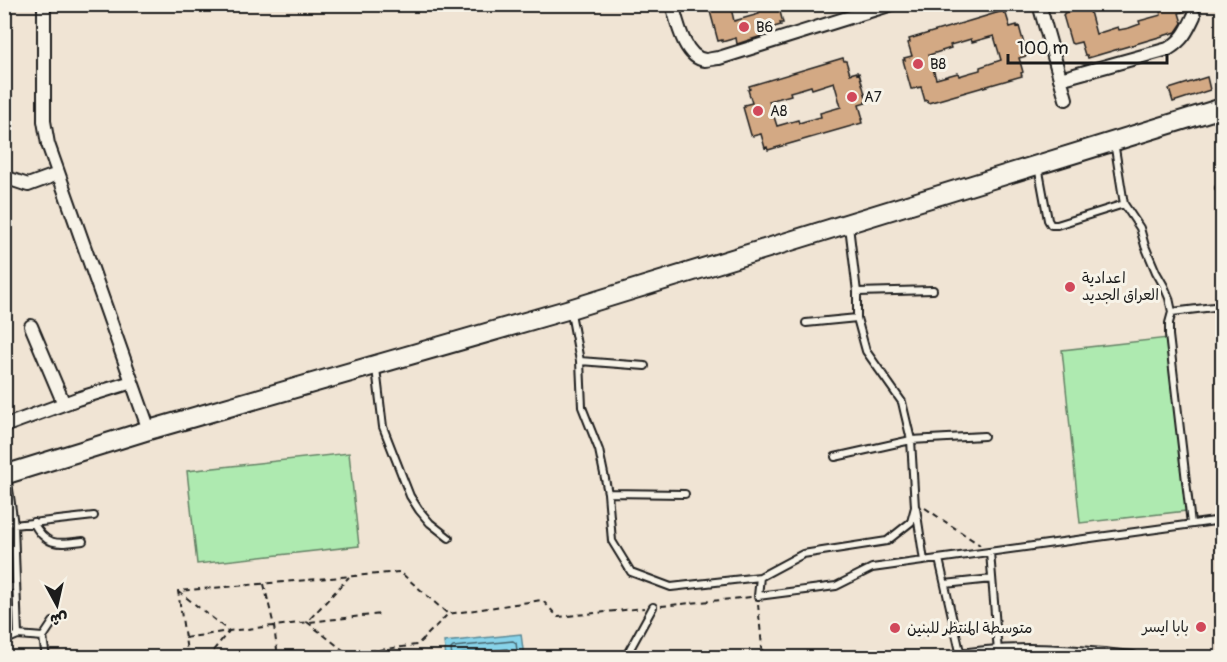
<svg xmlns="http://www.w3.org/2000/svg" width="1227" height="662" viewBox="0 0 1227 662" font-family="Pangolin,'Playpen Sans Arabic',sans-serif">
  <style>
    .green { fill: #aeeab0; stroke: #658366; stroke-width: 1.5 }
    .water { fill: #88d3e9; stroke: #5d8a97; stroke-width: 1.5 }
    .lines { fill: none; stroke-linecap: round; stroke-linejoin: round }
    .shore { stroke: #47656e; stroke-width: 1.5 }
    .building { fill: #d3a984; stroke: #1c1c1c; stroke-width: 1.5; fill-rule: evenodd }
    .lane-casing { stroke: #1c1c1c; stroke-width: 10 }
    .street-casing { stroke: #1c1c1c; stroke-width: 16 }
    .secondary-casing { stroke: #1c1c1c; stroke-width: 22 }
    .path { stroke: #1c1c1c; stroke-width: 2; stroke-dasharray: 6 4.5; stroke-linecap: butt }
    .lane { stroke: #f7f3e8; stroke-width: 6 }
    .street { stroke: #f7f3e8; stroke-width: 12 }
    .secondary { stroke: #f7f3e8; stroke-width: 18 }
    .poi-dot { fill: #d1495b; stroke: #f7f3e8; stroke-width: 2 }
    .labels { text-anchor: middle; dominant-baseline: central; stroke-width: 6; stroke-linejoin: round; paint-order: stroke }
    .poi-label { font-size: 15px; fill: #1c1c1c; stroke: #f7f3e8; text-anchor: start }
  </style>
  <rect width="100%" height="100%" fill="#f0e4d4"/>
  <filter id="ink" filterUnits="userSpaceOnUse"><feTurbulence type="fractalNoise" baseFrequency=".0167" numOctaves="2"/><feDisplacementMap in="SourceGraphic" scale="12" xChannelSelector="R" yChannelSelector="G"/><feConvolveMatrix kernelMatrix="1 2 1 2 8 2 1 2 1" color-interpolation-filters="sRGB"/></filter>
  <g filter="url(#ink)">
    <!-- green -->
    <path class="green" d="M1168 338 1186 511 1080 523 1062 350Z
      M349 453 359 546 197 564 187 471Z"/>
    <!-- water -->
    <path class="water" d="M521 634 524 657H446L444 642Z"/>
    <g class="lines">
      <!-- shore -->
      <path class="shore" d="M452 658 451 649 453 647 513 641 516 643 518 658
        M459 658 462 654 507 649 509 651 510 658"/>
    </g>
    <!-- building -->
    <path class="building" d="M708 4H730L734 21 759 14 757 4H778L783 23H780L781 25 767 29 768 34 737 44 736 38 722 42V40L718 41Z
      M1070 4H1088L1096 34 1118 27 1119 30 1129 28 1140 24 1139 21 1161 15 1158 4H1199V7L1179 13 1182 23 1176 32 1088 58 1087 55H1085L1081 42 1073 44 1071 43 1063 15 1064 14V13L1071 11Z
      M1003 11 1004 14H1006L1010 27 1017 25V27L1019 26 1027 55 1026 56 1019 58 1023 72 1021 73 1022 76 928 103 927 100 925 101 921 87 913 89H911L903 60H905L904 58 912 56 908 43 910 42 909 39ZM994 36 1001 60 980 67V70L969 73 959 76 958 73 936 79 929 55 951 48 950 45 961 42 971 39 972 42Z
      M843 58 844 61H846L850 74 857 72V74L859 73 867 101 865 102 866 103 859 105 863 119H861L862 123 768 150 767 147 765 148 761 134 753 136 751 135 743 107H745L744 105 752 103 748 90 750 89 749 86ZM834 82 841 107 820 113 821 117 809 120 799 123 798 120 777 126 769 101 791 95 790 92 801 89 811 86 812 89Z
      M1207 77 1210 90 1173 102 1169 89Z"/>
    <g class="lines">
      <defs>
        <path id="lane" d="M1114 142 1124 204 1140 228 1145 246 1156 272 1164 286 1169 298 1172 312 1169 323V335L1191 524
          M1038 166 1048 220 1051 225H1057L1124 204
          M1219 188 1222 187
          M857 292 933 290
          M1172 312 1222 306
          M571 313 580 361 582 407 599 450 608 493 612 541 631 572 671 587 760 577 803 554 887 541 911 522 915 507 911 440 902 402 866 351 857 318V292L849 226
          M806 323 857 318
          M580 361 645 366
          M376 368 383 427 410 496 419 510 430 523 449 538
          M835 457 911 440 984 436
          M608 493 685 494
          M916 508 924 561
          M33 522C46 547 58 544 83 541
          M14 525 94 516
          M990 552 998 652
          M939 559 961 656
          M760 577 758 596 836 586 872 568 1222 520
          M945 584 992 579
          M4 587H16
          M18 635 43 637
          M4 641 18 635 14 525 7 475
          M46 658 43 637 53 622
          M625 658 653 607"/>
        <path id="street" d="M44 4V121L48 144 149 430
          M672 4C677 21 684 58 705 60 709 60 715 58 719 58L892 4
          M1039 4 1066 99
          M1060 79 1168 49C1183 40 1187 31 1194 16
          M4 177 28 185 58 174
          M31 326 64 404
          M4 426 77 399 132 382
          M952 658C1010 646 1075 652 1133 658"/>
        <path id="secondary" d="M4 475 149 430 570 309 1222 108"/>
      </defs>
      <!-- lane casing -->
      <use href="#lane" class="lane-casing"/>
      <!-- street casing -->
      <use href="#street" class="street-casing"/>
      <!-- secondary casing -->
      <use href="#secondary" class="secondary-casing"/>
      <!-- path -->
      <path class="path" d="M925 508 980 545
        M264 584 274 626 278 658
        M178 591 229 631 207 658
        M758 604 763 658
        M661 606 751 597
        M185 638 229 631 381 614
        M348 654 417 645 448 614
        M188 658 178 591 400 572 448 614 542 600 558 617 644 608
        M321 658 348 654 307 622 349 577"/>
      <!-- lane -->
      <use href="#lane" class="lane"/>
      <!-- street -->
      <use href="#street" class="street"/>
      <!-- secondary -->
      <use href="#secondary" class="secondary"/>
    </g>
  </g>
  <!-- markers -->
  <g class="poi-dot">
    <circle cx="744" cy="27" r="6"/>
    <circle cx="918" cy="64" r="6"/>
    <circle cx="852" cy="97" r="6"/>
    <circle cx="758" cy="111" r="6"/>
    <circle cx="1070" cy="287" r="6"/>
    <circle cx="1201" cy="627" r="6"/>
    <circle cx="895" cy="628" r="6"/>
  </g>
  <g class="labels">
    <!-- poi labels -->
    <g class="poi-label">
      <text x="756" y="27">B6</text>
      <text x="930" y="64">B8</text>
      <text x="864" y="97">A7</text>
      <text x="770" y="111">A8</text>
      <text x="1082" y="278">اعدادية<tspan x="1082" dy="17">العراق الجديد</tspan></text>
      <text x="1189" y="627" text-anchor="end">بابا ايسر</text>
      <text x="907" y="628">متوسطة المنتظر للبنين</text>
    </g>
  </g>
  <!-- margin -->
  <rect width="1227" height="662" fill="none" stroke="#f7f3e8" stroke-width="24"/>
  <rect x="12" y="12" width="1203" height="638" fill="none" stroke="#1c1c1c" stroke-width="2" filter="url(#ink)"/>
  <!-- north arrow -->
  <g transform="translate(57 605) rotate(172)" stroke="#f7f3e8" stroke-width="4.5" paint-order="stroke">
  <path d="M0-4.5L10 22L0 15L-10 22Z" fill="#1c1c1c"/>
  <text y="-9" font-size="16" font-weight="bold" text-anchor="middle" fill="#1c1c1c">ش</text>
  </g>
  <!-- scale -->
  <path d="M1008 54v9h159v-9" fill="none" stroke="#1c1c1c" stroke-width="3"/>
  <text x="1017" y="54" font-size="18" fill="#1c1c1c" stroke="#f7f3e8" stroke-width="4.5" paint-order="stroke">100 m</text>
</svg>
